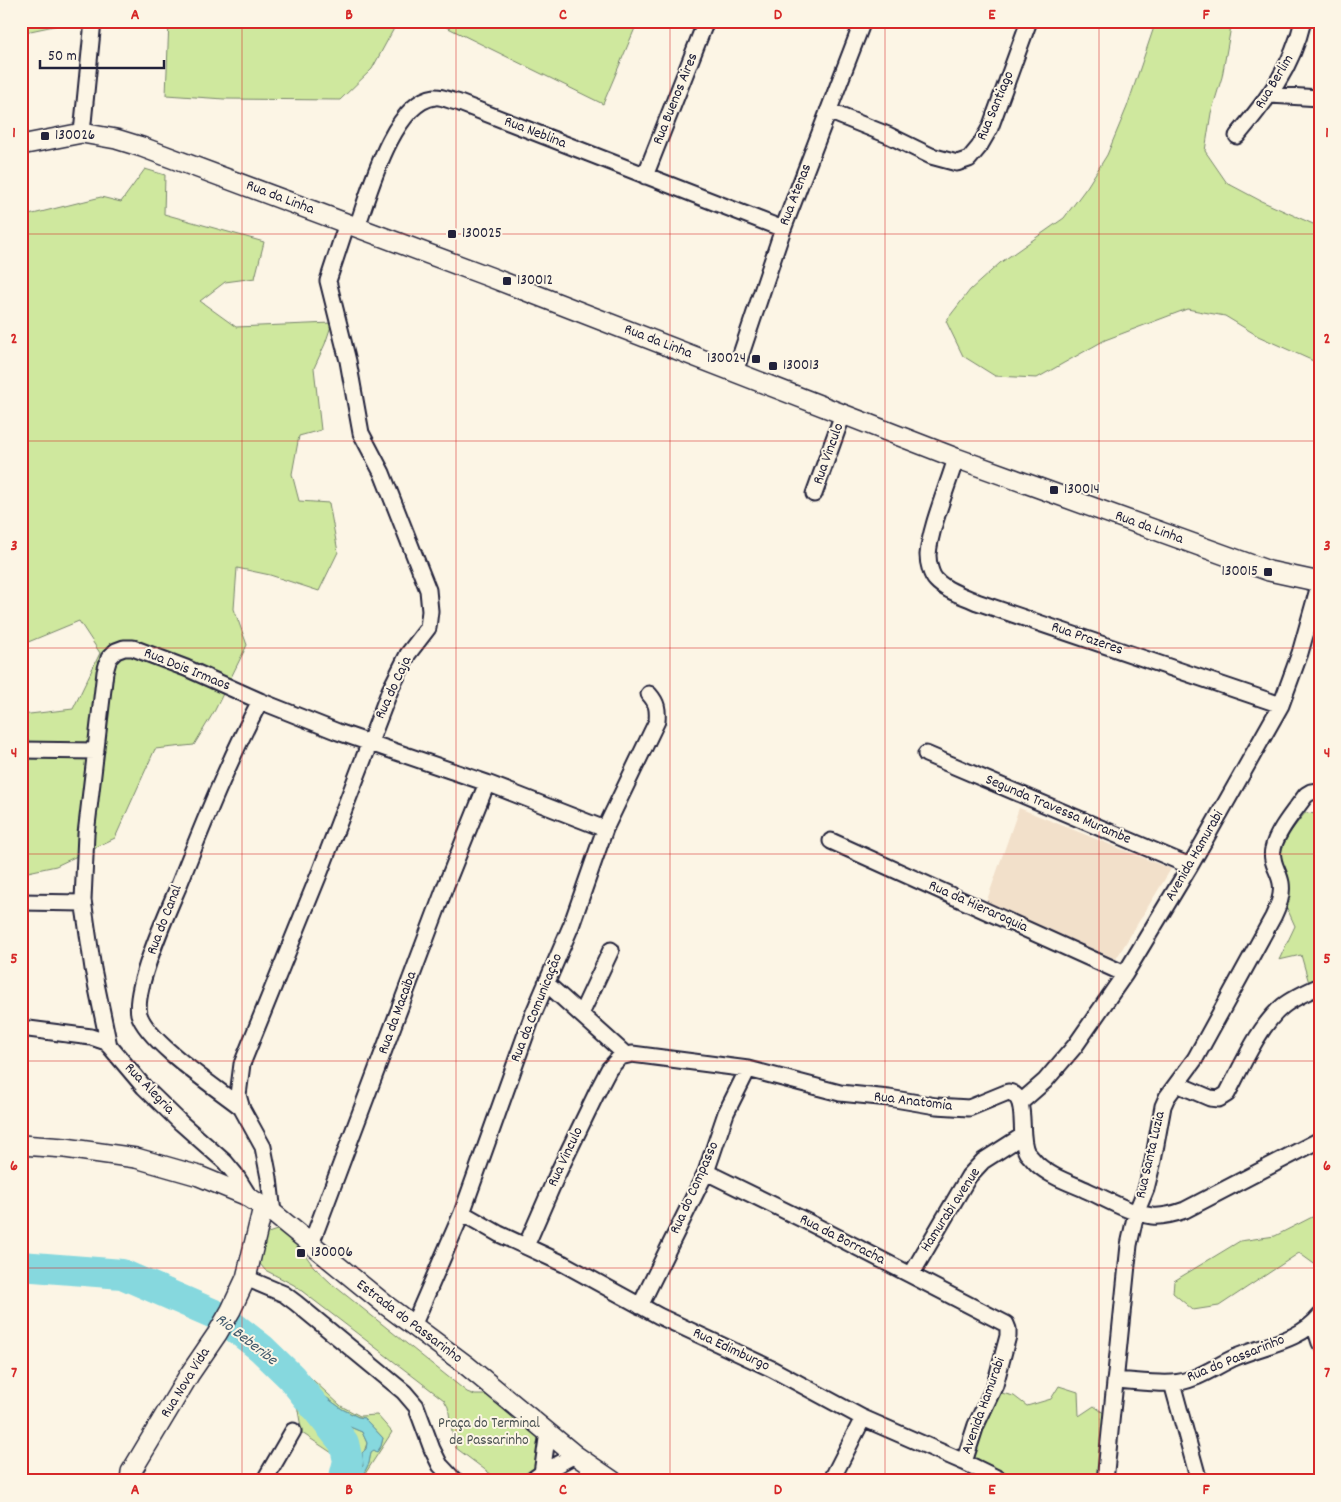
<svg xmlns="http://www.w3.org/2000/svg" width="1341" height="1502" viewBox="0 0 1341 1502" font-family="Dekko,sans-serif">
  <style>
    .built { fill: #f2e0ca }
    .green { fill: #cfe89e; stroke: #78856c }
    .water { fill: #86d8de; stroke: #5e8f9d }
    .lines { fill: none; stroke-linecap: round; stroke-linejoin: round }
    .river { stroke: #86d8de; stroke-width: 30 }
    .minor-casing { stroke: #22223b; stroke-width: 19 }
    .tertiary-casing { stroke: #22223b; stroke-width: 22 }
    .minor { stroke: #fcf5e5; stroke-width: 15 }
    .tertiary { stroke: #fcf5e5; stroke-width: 19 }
    .grid { fill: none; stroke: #d62828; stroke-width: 1; stroke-opacity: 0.55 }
    .poi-dot { fill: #22223b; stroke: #fcf5e5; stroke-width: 2 }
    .labels { text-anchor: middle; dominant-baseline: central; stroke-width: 4; stroke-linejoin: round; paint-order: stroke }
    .street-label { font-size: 15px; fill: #22223b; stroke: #fcf5e5 }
    .poi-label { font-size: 15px; fill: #22223b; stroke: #fcf5e5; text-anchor: start }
    .park-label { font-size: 15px; fill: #4d5454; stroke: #fcf5e5 }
    .water-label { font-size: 16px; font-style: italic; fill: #40596c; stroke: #fcf5e5 }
    .neatline { fill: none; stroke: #d62828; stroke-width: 2 }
    .grid-label { font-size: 16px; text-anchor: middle; font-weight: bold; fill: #d62828 }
  </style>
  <rect width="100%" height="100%" fill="#fcf5e5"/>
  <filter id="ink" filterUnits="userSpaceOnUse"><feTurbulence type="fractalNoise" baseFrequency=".02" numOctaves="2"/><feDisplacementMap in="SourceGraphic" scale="10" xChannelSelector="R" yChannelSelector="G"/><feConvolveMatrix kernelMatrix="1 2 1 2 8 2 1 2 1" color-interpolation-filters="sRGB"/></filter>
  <g filter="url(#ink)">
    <!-- built -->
    <path class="built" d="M1019 808 1171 869 1116 959 986 903Z"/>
    <!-- green -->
    <path class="green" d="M21 21H69L68 23 21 33Z
      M169 21H398L372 69 340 100 224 99 166 95Z
      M434 21H638L603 104Z
      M1153 21H1232L1222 77 1211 113 1205 151 1227 183 1261 201 1320 227V364L1258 336 1225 316 1187 309 1105 340 1037 378 995 376 963 356 946 321 970 290 1000 263 1064 218 1087 187 1107 155 1127 107 1153 30Z
      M145 169 165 175 164 214 264 242 255 278 225 282 200 301 236 327 332 323 325 344 314 368 321 430 299 436 292 474 299 501 329 503 338 552 319 591 270 575 237 568 234 609 247 645 215 710 194 745 155 749 115 838 56 866 28 872 21 864V715L73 709 100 653 79 621 21 645V217L101 197 121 202Z
      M1305 813 1320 814V978L1309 983 1301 955 1279 960 1295 926 1286 906 1280 845Z
      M1320 1213V1267L1317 1266 1299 1253 1219 1306 1193 1310 1173 1293 1174 1281 1240 1241 1275 1236Z
      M277 1230C293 1234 304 1254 314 1267 320 1273 326 1278 332 1284L467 1392 475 1395H488L540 1435 542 1463 527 1481H500L456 1448 454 1443 448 1407 444 1400 294 1285 265 1270 260 1264 258 1257 265 1234Z
      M249 1326 265 1334 267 1341 274 1348 299 1367 341 1406 360 1416 377 1415 392 1432 363 1477 366 1481H363L362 1477 369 1463 371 1451 374 1450 377 1452 381 1446 383 1438 364 1418 358 1417 342 1409 327 1398 311 1382 300 1375 293 1366 268 1350 263 1341 250 1334Z
      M276 1369 290 1379 307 1384 309 1392 303 1396 332 1414H337L343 1424 362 1432 367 1443 362 1458 363 1466 358 1470 353 1478 354 1481H335L341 1459 302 1433 297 1405 281 1381Z
      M1059 1386 1078 1392 1079 1416 1094 1406 1105 1414 1098 1476 1080 1481H1012L972 1455 1001 1393 1014 1396 1027 1406 1051 1399Z"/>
    <!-- water -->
    <path class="water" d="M236 1325 243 1330H249L250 1334 263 1341V1344L268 1350 293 1366 300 1375 311 1382 327 1398 342 1409 358 1417 364 1418 383 1438 381 1446 377 1452 374 1450 371 1452 369 1463 362 1477 363 1481H354C352 1473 358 1470 363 1466L362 1453 366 1449 367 1443 362 1432 343 1424 337 1414C325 1415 308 1410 302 1399L309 1391 307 1384 290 1379 267 1360 230 1335Z"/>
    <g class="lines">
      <!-- river -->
      <path class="river" d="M21 1266 122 1274 221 1317 261 1348 291 1377 344 1443 348 1461 343 1481"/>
      <defs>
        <path id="minor" d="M1270 95 1320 98
          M828 111 888 135 931 156 957 163 969 159 979 147 990 128 1029 21
          M82 133 93 21
          M1237 136C1267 100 1292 68 1303 21
          M645 176 706 21
          M357 227C369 193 393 102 435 97 441 96 451 101 457 102L783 229
          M735 372 783 229 863 21
          M956 458C948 486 930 527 928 555 928 563 931 575 936 580 946 591 964 596 977 602L1281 705
          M814 494 843 414
          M21 750 96 751
          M926 754 1190 866
          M831 841 1125 974
          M21 902 83 903
          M546 983 626 1055
          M581 1014 611 950
          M21 1028 91 1037 106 1042 144 1087 181 1123 225 1162 235 1174 250 1198
          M109 1046 93 969 83 900 86 834 105 672 109 658 116 651 124 648H133L186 668 260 701 338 732 487 783 605 829
          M1177 1084 1210 1098 1219 1099 1227 1094C1241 1068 1260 1024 1283 1006 1293 998 1307 992 1320 986
          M1021 1102 1045 1081 1075 1046 1125 974 1190 866 1281 705 1300 653 1320 582
          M242 1108C218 1089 147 1042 139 1014 133 988 168 911 179 885 204 822 229 760 260 701
          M706 1172 808 1222 1006 1324 1008 1329V1336L995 1385 976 1425 964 1462
          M273 1213 269 1178 263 1147 242 1109 238 1095 242 1064 320 872 390 690 408 654 428 628 430 611 428 590 382 473 361 433 348 361 328 281 347 223
          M462 1213 499 1234 564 1264 659 1316 772 1369 863 1418 964 1462 1003 1481
          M311 1244 446 885 487 783
          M526 1246 557 1175 599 1088 609 1069 620 1057 632 1054 748 1069 840 1093 889 1098 936 1106 969 1108 1008 1092C1030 1095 1017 1136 1027 1153 1030 1156 1034 1161 1037 1164 1051 1177 1071 1183 1088 1191 1108 1200 1129 1213 1152 1216 1163 1217 1174 1214 1185 1210L1320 1140
          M911 1275 969 1176 983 1161 1022 1136
          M246 1278 284 1294 296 1303 404 1392 416 1406 432 1449 440 1465 455 1481
          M640 1306 706 1172 726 1113 748 1069
          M1314 1324 1320 1343
          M413 1326 462 1213 532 1017 571 926 605 829 657 721C658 709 657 703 649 694
          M1115 1380C1134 1381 1154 1384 1172 1383 1195 1382 1215 1366 1236 1357 1264 1345 1300 1341 1320 1316
          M1172 1383 1199 1481
          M542 1473 548 1432
          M264 1481 293 1431
          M531 1481 542 1473 575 1455
          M831 1481 863 1418
          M1105 1481 1129 1245 1136 1213 1146 1189 1153 1161 1163 1106 1167 1097 1195 1059 1273 917C1278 906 1283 896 1281 883 1279 871 1270 862 1273 849 1276 832 1296 809 1306 795L1311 792 1320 791"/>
        <path id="tertiary" d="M21 145 82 133 116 139 142 147 490 277 956 458 1269 571 1320 582
          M21 1145 65 1148 136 1158 199 1176 245 1195 273 1213 387 1306 466 1365 575 1455 613 1481
          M130 1481 131 1472 189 1375 217 1334 231 1310 246 1278 263 1207"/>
      </defs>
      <!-- minor casing -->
      <use href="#minor" class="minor-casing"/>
      <!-- tertiary casing -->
      <use href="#tertiary" class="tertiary-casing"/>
      <!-- minor -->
      <use href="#minor" class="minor"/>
      <!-- tertiary -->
      <use href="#tertiary" class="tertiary"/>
    </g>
  </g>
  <!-- grid -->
  <path class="grid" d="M242 21V1481M456 21V1481M670 21V1481M885 21V1481M1099 21V1481M21 234H1320M21 441H1320M21 648H1320M21 854H1320M21 1061H1320M21 1268H1320"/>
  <!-- markers -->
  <g class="poi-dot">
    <rect x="40" y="131" width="10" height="10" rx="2.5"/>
    <rect x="447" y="229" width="10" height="10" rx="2.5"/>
    <rect x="502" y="276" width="10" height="10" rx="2.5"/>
    <rect x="751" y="354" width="10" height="10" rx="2.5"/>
    <rect x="768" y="361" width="10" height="10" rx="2.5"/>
    <rect x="1049" y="485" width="10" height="10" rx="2.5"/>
    <rect x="1263" y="567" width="10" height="10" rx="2.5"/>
    <rect x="296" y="1248" width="10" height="10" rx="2.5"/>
  </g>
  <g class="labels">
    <!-- street labels -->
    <g class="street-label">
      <text transform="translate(1275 82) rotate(-59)">Rua Berlim</text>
      <text transform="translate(676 99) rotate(-68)">Rua Buenos Aires</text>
      <text transform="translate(996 106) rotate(-67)">Rua Santiago</text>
      <text transform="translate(535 133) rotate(21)">Rua Neblina</text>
      <text transform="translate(796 195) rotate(-69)">Rua Atenas</text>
      <text transform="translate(280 198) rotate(21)">Rua da Linha</text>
      <text transform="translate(658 342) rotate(21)">Rua da Linha</text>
      <text transform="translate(829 454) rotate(-70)">Rua Vinculo</text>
      <text transform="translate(1149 528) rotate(20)">Rua da Linha</text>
      <text transform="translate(1087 639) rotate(19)">Rua Prazeres</text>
      <text transform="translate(187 670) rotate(22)">Rua Dois Irmaos</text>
      <text transform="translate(394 688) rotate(-65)">Rua do Caja</text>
      <text transform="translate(1058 810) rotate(23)">Segunda Travessa Murambe</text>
      <text transform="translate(1195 856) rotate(-60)">Avenida Hamurabi</text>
      <text transform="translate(978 907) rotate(24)">Rua da Hieraroquia</text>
      <text transform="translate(165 920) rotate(-69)">Rua do Canal</text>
      <text transform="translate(537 1008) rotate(-68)">Rua da Comunicação</text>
      <text transform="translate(398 1013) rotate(-70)">Rua da Macaiba</text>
      <text transform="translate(149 1089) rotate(46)">Rua Alegria</text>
      <text transform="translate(913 1102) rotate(7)">Rua Anatomia</text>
      <text transform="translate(1151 1155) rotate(-77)">Rua Santa Luzia</text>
      <text transform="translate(566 1157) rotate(-65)">Rua Vinculo</text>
      <text transform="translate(695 1188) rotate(-66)">Rua do Compasso</text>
      <text transform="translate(951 1210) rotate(-57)">Hamurabi avenue</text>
      <text transform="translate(842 1240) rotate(27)">Rua da Borracha</text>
      <text transform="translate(409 1322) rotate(37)">Estrada do Passarinho</text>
      <text transform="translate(731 1350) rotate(25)">Rua Edimburgo</text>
      <text transform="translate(1236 1359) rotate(-22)">Rua do Passarinho</text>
      <text transform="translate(186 1383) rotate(-58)">Rua Nova Vida</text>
      <text transform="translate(984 1406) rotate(-70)">Avenida Hamurabi</text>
    </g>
    <!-- poi labels -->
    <g class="poi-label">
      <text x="55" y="136">130026</text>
      <text x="462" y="234">130025</text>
      <text x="517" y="281">130012</text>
      <text x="746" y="359" text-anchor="end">130024</text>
      <text x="783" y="366">130013</text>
      <text x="1064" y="490">130014</text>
      <text x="1258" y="572" text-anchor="end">130015</text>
      <text x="311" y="1253">130006</text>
    </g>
    <!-- park labels -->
    <g class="park-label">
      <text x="489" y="1424">Praça do Terminal<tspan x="489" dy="17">de Passarinho</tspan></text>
    </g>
    <!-- water labels -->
    <g class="water-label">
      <text transform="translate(246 1340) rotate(38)">Rio Beberibe</text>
    </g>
  </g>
  <!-- margin -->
  <rect width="1341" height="1502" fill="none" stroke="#fcf5e5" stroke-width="55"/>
  <!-- scale -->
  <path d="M40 60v8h124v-8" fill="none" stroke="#22223b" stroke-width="2.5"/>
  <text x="48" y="60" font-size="15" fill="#22223b" stroke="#fcf5e5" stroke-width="4" paint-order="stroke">50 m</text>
  <rect x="28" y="28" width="1286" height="1446" class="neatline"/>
  <g class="grid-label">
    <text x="135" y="19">A</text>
    <text x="349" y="19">B</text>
    <text x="563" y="19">C</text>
    <text x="778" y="19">D</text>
    <text x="992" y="19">E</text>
    <text x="1206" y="19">F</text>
    <text x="14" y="137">1</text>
    <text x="1327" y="137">1</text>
    <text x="14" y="343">2</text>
    <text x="1327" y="343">2</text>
    <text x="14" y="550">3</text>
    <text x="1327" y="550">3</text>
    <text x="14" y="757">4</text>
    <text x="1327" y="757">4</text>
    <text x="14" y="963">5</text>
    <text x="1327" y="963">5</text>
    <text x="14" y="1170">6</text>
    <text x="1327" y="1170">6</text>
    <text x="14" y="1377">7</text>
    <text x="1327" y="1377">7</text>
    <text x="135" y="1494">A</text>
    <text x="349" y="1494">B</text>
    <text x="563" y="1494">C</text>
    <text x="778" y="1494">D</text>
    <text x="992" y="1494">E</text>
    <text x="1206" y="1494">F</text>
  </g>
</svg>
